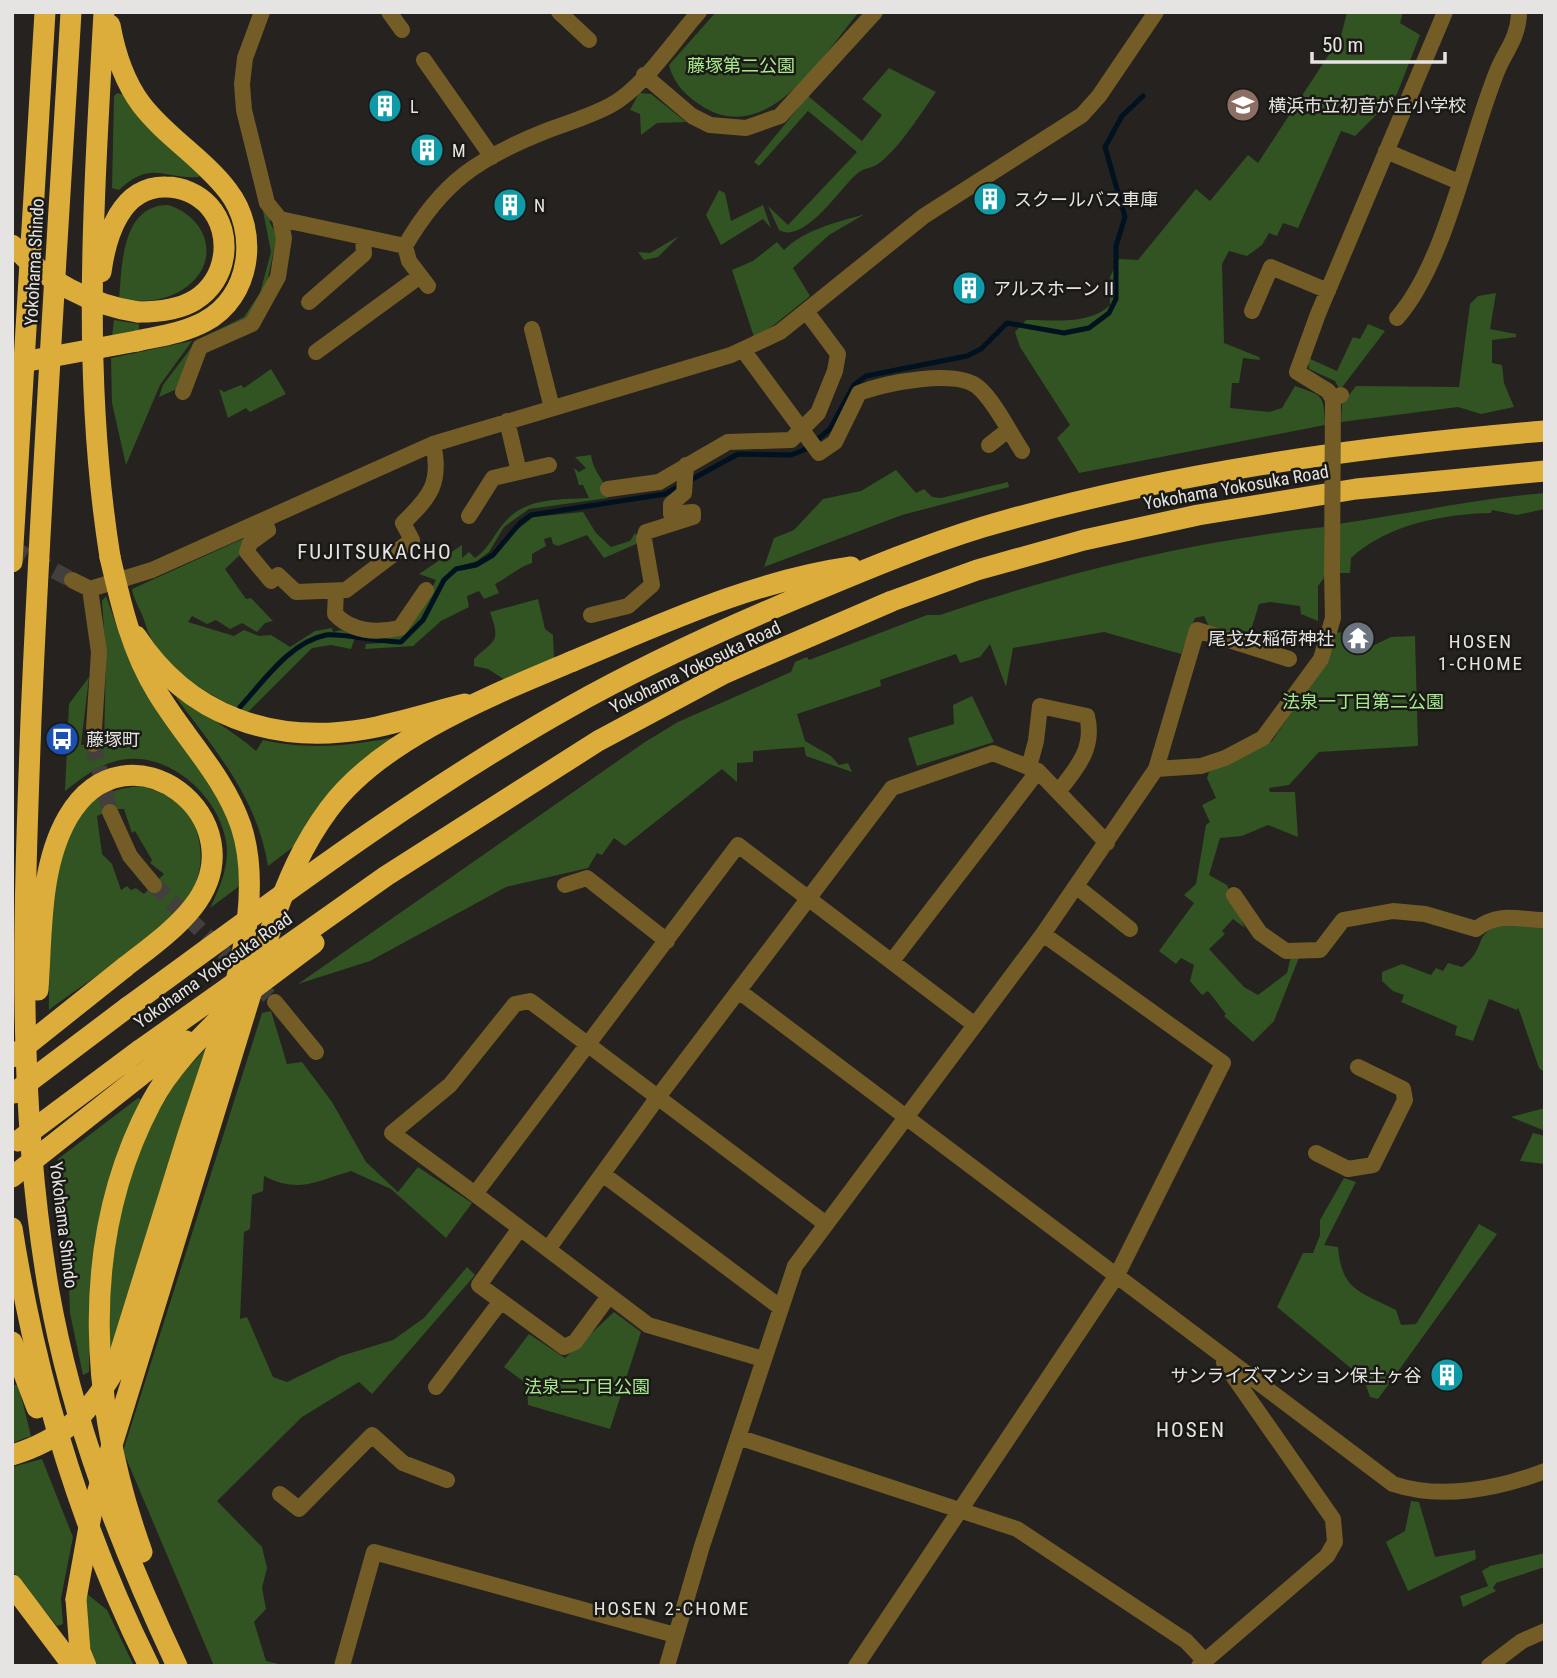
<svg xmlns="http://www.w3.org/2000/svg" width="1557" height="1678" viewBox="0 0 1557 1678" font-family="'Roboto Condensed','Noto Sans JP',sans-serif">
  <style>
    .green { fill: #315422; fill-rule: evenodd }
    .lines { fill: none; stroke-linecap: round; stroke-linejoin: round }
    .stream { stroke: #001120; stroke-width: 5 }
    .street-tunnel { stroke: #423f3d; stroke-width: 16; stroke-dasharray: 16 8; stroke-linecap: butt }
    .street { stroke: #735c26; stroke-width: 16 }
    .highway { stroke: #dcad3a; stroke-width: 21 }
    .street-bridge { stroke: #735c26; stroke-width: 16 }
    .highway-bridge { stroke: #dcad3a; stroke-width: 21 }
    .labels { text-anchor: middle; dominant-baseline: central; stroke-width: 5; stroke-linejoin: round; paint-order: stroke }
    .park-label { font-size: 18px; fill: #a6eb8c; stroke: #1b1916 }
    .poi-label { font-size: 18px; fill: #e6e4e2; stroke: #1b1916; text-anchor: start }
    .street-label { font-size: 18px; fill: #e6e4e2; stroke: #1b1916 }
    .neighbourhood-label { font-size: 19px; letter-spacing: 2px; fill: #e6e4e2; stroke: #1b1916 }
    .quarter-label { font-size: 21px; letter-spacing: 2px; fill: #e6e4e2; stroke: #1b1916 }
  </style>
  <rect width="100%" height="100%" fill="#252220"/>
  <!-- green -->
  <path class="green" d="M716 12H859C823 55 770 145 705 108 687 97 674 85 669 65Z
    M1347 12H1403L1400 23 1420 35 1397 94 1355 136 1341 131 1298 228 1283 223 1277 236 1269 233 1262 245 1247 256 1229 251 1222 264 1224 343 1259 357 1260 360 1243 358 1239 383H1232L1230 408 1269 412 1282 408 1295 386C1323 396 1324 394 1325 425L1079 473 1057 438 1070 425 1020 347 1015 332 1026 320C1053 320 1090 325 1110 305V277L1119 259 1138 260 1196 189 1210 201 1248 155 1258 163 1341 36Z
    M889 68 936 92C921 113 899 149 878 164 872 168 864 168 858 173 842 185 805 245 779 230L768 206 788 225 857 152 808 111 759 166 754 162 808 96 862 141 882 115 862 99Z
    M117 93 124 95 199 173V177C165 180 152 159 119 190L112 188 114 96Z
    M639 93 651 94 686 122 657 123 641 135 640 114 630 110Z
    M719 190 725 193 731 221 763 205 771 228 763 219 721 245 706 215Z
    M168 205C210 218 222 265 182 290 163 302 140 302 119 300 122 267 121 205 168 205Z
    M262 206 269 211 270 223 277 235 266 288 247 319 196 343 179 388 159 397 163 385 197 340 244 317 260 293 271 252Z
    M865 214 829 235 793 268 810 296 774 325 754 337 732 270 753 261 777 242 784 250C807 228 836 223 865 214Z
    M679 236 658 257 644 260 638 252 650 253Z
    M1496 293 1490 329 1516 334V337L1492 340V363L1502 365 1504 383 1514 407 1481 414 1458 407 1341 422 1342 404 1356 386 1459 387 1470 304 1478 296Z
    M114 320 139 324V333L112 337Z
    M1368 324 1385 331 1340 390 1335 381 1309 369 1308 358 1337 371 1353 337 1360 339Z
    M192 341 160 385 126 465 112 403 111 358Z
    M271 369 286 394 250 412 246 408 228 418 219 389 224 392 241 385 244 388Z
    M591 455C594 475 606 479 608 498L529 509 504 527 489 552 477 561 456 567 442 579 422 619 401 641 368 639V635L380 637 428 597 436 580 419 574 462 545V558L469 552 475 558C489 548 493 536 503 524 525 497 557 500 589 498L583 485H579L574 468 579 472 586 468 575 457Z
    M896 470 916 493 924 489 932 497 941 498 1008 482 1009 487 902 515 764 567 774 538 794 530 823 499 861 491Z
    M1545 493V509L1517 515 1492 510 1491 513C1443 514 1386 525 1351 558L1350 573H1337L1338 524C1407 514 1475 499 1545 493Z
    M583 512 596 533 611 547 630 541 635 533 640 539 636 544 604 558 587 535 558 546 553 544 551 537 544 539 546 546 532 554V563C517 568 509 577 495 584L499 593 484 599 479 591 467 596 469 607 441 621 413 646 365 649 366 644 403 642 425 621 445 581 457 570 477 566 494 556 512 534 533 517Z
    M1324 527V578L1318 586V621L1301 614 1300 606 1270 602 1259 604 1248 640 1210 629 1204 616 1195 618 1181 654 1104 632 1013 648 1006 687 990 644 980 657 960 663 956 654 880 680 881 686 797 714 805 741 831 756 839 765 848 763 852 772 806 756 804 747 753 751V762L737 763V782L722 769 625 846 614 838 602 855 597 853 588 868 506 887 370 961 298 984 645 742 678 722 791 672 795 662 807 657 809 660 927 615H940C1066 572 1192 541 1324 527Z
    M249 536 242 553 225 569 246 599 251 598 273 621 265 623 257 632 242 623 230 629 216 620 207 624 192 616 188 622 234 636 244 630 259 636 271 635 290 647 315 631 332 628 333 632 341 630 356 635 351 649 331 645 312 648 247 713C208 694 157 668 145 623 142 611 134 602 132 589Z
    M106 596 126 652 225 799 245 882 210 908C220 888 230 865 226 841 218 794 166 748 116 761 95 767 82 778 65 791L69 704 89 677 81 745 104 743 106 658 102 601Z
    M538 599 545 629 553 635 554 660 505 680 488 669 474 666V659C495 639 501 643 490 612Z
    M1334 632 1346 633 1356 654 1391 637 1415 636 1418 746 1319 752 1289 785 1269 788 1270 792H1295L1298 837 1268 825 1242 836 1220 838 1209 875 1227 885 1245 928 1233 919 1222 931 1225 934 1209 949 1244 987 1258 995 1287 973 1291 956 1300 955 1274 1021 1253 1042 1224 1016 1226 1014 1208 991 1202 995 1190 981 1194 965 1181 958 1176 964 1159 951 1194 903 1184 895 1196 884 1206 825 1210 822 1202 805 1216 798 1207 778 1209 772 1272 741 1325 663Z
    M175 696C203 714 231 729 256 751L263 740C312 751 354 745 402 736L301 841 268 866C257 797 215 750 175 696Z
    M972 696 994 742 917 766 908 738 954 724 953 705Z
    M142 786C166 793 189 805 197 832 203 853 202 875 190 894 168 931 86 982 49 1010 50 962 49 857 76 818 92 795 116 788 142 786ZM115 809H124L132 833 135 831 152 860 150 863 164 874 144 894 136 888 131 890 127 886 121 890 112 864 102 854 97 816Z
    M1514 923 1545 927V1073L1539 1068 1518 1007 1517 1010 1489 999 1473 1041 1455 1035 1457 1026 1401 1002 1404 995 1393 991 1382 981V972L1402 964 1431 975 1436 968 1443 971 1448 963 1462 967C1491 946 1467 930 1514 923Z
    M271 1011 287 1064 302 1062 332 1102 366 1162 398 1192 418 1167 472 1203 446 1238 391 1189 351 1171C316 1181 299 1194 264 1176L263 1191 252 1195 250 1229 244 1232 240 1319 247 1317 273 1377 287 1382 341 1356 393 1340 424 1318 467 1267 475 1275 372 1394 359 1382 302 1417 217 1501 262 1547 267 1568 262 1588 266 1609 254 1622 266 1661 287 1666H214L123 1451 262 1013Z
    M211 1042 109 1366C106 1268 119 1166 176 1083 186 1068 200 1056 211 1042Z
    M138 1098 145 1101C133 1127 118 1153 110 1180 90 1243 90 1306 89 1372L83 1375 70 1313 66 1214 58 1159Z
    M1545 1108V1131L1511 1117Z
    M1533 1133 1545 1136V1164L1520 1161Z
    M1344 1178 1356 1182 1324 1245 1338 1247C1342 1291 1359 1291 1396 1310L1401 1325 1416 1324 1479 1224 1497 1234 1378 1399 1370 1397 1364 1379 1277 1307 1303 1253H1313L1320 1235V1220Z
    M614 1312 641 1332 610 1429 528 1405 527 1384 504 1367 529 1334 565 1358Z
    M18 1384 31 1436 12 1443V1386Z
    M42 1459 73 1537 61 1598 63 1624 57 1626 12 1570V1467Z
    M1411 1501 1419 1502 1435 1557 1475 1550 1476 1559 1408 1591 1386 1542 1405 1531Z
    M1545 1553V1567L1496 1583 1493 1588 1496 1591 1463 1607 1460 1596 1488 1586 1482 1571 1490 1566Z
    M86 1593 107 1610 134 1666H97L90 1646Z"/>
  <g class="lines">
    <!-- stream -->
    <path class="stream" d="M240 707C263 682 290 642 326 635 340 633 381 642 401 642L423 620 444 580 456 569 476 565 493 555 520 523 531 515 665 494 738 454 791 455 806 449 830 429 854 385 866 376 967 356 981 349 1007 323 1064 333 1089 328 1109 313 1116 299V246L1125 217 1105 147 1122 116 1143 96"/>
    <!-- street-tunnel -->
    <path class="street-tunnel" d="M12 548 72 580
      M93 744 110 812
      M154 885 275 1002"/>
    <!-- street -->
    <path class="street" d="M389 12 402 30
      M559 12 589 40
      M424 60 492 157
      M644 75 692 116 710 125 746 128 780 116 875 12
      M1386 151 1459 182
      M280 219 405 246C442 182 478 158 546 131 567 123 591 116 611 105 643 88 674 40 699 12
      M405 246 409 261 428 286
      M309 302 364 254 363 238
      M1252 311 1271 267 1328 291
      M1397 318C1447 261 1468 141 1498 69 1507 48 1517 40 1519 15
      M532 329 552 408
      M743 350 819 453 835 442 859 393C885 383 957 368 979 388 995 402 1010 433 1022 451
      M316 352 420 276
      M183 392 200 347 252 324 278 277 284 238 280 219 267 203 244 110 242 84 245 58 262 12
      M1341 395 1333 399 1328 391 1297 372 1318 314 1445 12
      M507 421 519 472
      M989 445 1008 430
      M608 489 659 482 728 442 791 440 818 413 835 371 838 354 806 311
      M469 516 493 478 549 465
      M264 520 268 530 250 543 247 552 271 581 278 575 296 592 346 590 412 540 403 523C430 497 442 483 433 444
      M72 580 90 589 152 570 433 444 731 355 780 332 924 216 1082 115 1099 96 1156 12
      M90 589 99 652 93 744
      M336 591 335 614C352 632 377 633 400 628L426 590
      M591 615 628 606 652 585 644 539 646 532 693 517V512L671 514V504L684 493 686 465
      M1029 767 1036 741 1040 706 1087 716C1095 748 1077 768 1058 792
      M1156 769 1197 630 1289 659
      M110 812 130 856 154 885
      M565 885 587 878 667 941
      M1077 887 1130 929
      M1234 895 1260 933 1286 951 1320 950 1343 920 1393 911 1425 914 1476 929C1500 911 1517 920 1545 920
      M892 961 1038 771
      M740 992 1393 1484C1441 1500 1498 1489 1545 1471
      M275 1002 316 1052
      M1316 1153 1348 1169 1373 1165 1405 1100 1403 1089 1358 1067
      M604 1175 781 1308
      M475 1194 392 1133 450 1085 515 1004 530 1001 826 1224
      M520 1228 479 1285 564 1347 575 1342 609 1296
      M548 1249 658 1097 892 788 993 753 1038 771 1107 843
      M763 1359 648 1325 475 1194 738 845 975 1025
      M436 1387 501 1301
      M738 1437 1017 1529 1186 1641 1203 1659
      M280 1494 299 1509 372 1435 403 1463 447 1480
      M342 1666 374 1552 675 1635
      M667 1666 702 1546 795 1266 1043 934 1156 769 1201 766 1225 758 1263 738 1321 659 1333 618 1332 572
      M856 1666 1117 1275 1223 1063 1043 934
      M1199 1666 1327 1556 1335 1542 1333 1519 1224 1363
      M1489 1666 1522 1641 1545 1631"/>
    <!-- highway -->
    <path class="highway" d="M71 12C57 248 41 484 31 720 24 910 16 1103 49 1292 72 1422 121 1547 177 1666
      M104 12C94 195 81 375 110 557
      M110 25C115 53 124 81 141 104 166 137 203 158 228 191 259 231 252 297 204 322 183 333 160 336 137 341
      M101 272C106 235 121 186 166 187 182 187 198 194 209 206 234 234 227 281 195 300 179 310 157 312 138 312
      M12 562 45 12
      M136 636C188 716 273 745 366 729 399 723 432 712 465 704
      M573 661C664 623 753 581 851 567
      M38 990C42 934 39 867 68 817 127 716 262 819 193 907 175 930 148 949 125 967
      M245 995 314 943
      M128 1007C271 903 413 795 568 708 642 666 721 630 800 597 860 572 921 546 983 527 1165 473 1356 447 1545 431
      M140 1050 386 876 598 741 725 673 892 601 977 570 1084 540 1198 515 1356 489 1545 471
      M140 1076 186 1041
      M12 1228C36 1380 80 1527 149 1666
      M12 1342 37 1408
      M142 1552C90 1408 77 1243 151 1103 171 1065 203 1035 233 1005
      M12 1585 73 1666
      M76 1599 80 1651 86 1666"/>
    <!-- street-bridge -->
    <path class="street-bridge" d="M1332 572 1333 399"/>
    <!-- highway-bridge -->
    <path class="highway-bridge" d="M12 245C45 280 90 305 138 312
      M12 364 137 341
      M12 1057 125 967
      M14 1093 128 1007
      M18 1141 140 1050
      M12 1177 140 1076
      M12 1455C62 1440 90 1413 115 1369 138 1293 162 1217 186 1141 214 1052 271 917 241 826 224 776 184 737 157 692 131 650 121 604 110 557
      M76 1599 92 1510 273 922C287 881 303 844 329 809 381 738 495 694 573 661"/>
  </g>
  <!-- icons -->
  <defs>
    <symbol id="school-disc" viewBox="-11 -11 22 22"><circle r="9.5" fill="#8d6e63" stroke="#1b1916"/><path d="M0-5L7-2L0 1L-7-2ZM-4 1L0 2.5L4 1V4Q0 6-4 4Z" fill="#fff"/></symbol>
    <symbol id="building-disc" viewBox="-11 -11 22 22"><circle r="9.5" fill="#0f9aa8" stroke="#1b1916"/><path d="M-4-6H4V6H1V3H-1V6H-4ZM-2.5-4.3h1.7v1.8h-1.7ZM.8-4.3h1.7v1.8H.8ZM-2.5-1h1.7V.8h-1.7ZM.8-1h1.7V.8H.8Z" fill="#fff"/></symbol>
    <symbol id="temple-disc" viewBox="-11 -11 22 22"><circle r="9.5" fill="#6b7280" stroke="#1b1916"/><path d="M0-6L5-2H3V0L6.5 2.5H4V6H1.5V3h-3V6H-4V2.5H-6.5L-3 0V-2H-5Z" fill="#fff"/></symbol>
    <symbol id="bus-disc" viewBox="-11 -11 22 22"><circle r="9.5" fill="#1a4fb4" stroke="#1b1916"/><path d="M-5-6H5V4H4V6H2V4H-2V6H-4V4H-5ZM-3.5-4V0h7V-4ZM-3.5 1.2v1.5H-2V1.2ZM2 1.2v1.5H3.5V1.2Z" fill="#fff"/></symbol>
  </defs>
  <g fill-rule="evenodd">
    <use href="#school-disc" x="1224" y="86" width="38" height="38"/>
    <use href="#building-disc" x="366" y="87" width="38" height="38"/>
    <use href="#building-disc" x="408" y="131" width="38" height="38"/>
    <use href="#building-disc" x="971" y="180" width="38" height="38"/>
    <use href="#building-disc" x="491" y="186" width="38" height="38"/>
    <use href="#building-disc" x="950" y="269" width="38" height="38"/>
    <use href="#temple-disc" x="1339" y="619" width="38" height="38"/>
    <use href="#bus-disc" x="43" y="720" width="38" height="38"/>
    <use href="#building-disc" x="1428" y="1356" width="38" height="38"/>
  </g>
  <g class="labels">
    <!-- park labels -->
    <g class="park-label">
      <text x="741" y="65">藤塚第二公園</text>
      <text x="1363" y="701">法泉一丁目第二公園</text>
      <text x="587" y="1386">法泉二丁目公園</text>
    </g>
    <!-- poi labels -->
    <g class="poi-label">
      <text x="1268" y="105">横浜市立初音が丘小学校</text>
      <text x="410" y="106">L</text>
      <text x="452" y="150">M</text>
      <text x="1014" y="199">スクールバス車庫</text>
      <text x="534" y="205">N</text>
      <text x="993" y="288">アルスホーンⅡ</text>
      <text x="1334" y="638" text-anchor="end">尾戈女稲荷神社</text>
      <text x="86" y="739">藤塚町</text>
      <text x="1422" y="1375" text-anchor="end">サンライズマンション保土ヶ谷</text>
    </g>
    <!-- street labels -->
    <g class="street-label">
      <text transform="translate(34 262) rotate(-87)">Yokohama Shindo</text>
      <text transform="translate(1236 487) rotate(-10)">Yokohama Yokosuka Road</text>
      <text transform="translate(695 667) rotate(-26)">Yokohama Yokosuka Road</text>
      <text transform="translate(213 970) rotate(-35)">Yokohama Yokosuka Road</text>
      <text transform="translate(64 1225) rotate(83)">Yokohama Shindo</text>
    </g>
    <!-- neighbourhood labels -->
    <g class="neighbourhood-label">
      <text x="1481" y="641">HOSEN<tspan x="1481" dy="22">1-CHOME</tspan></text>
      <text x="672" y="1608">HOSEN 2-CHOME</text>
    </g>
    <!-- quarter labels -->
    <g class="quarter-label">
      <text x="375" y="552">FUJITSUKACHO</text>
      <text x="1191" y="1430">HOSEN</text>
    </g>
  </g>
  <!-- border -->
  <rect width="1557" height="1678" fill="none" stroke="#e6e4e2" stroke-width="28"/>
  <!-- scale -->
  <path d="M1312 52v10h133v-10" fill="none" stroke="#e6e4e2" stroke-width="3.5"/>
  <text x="1322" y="52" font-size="21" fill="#e6e4e2" stroke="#1b1916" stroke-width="5" paint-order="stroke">50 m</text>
</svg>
